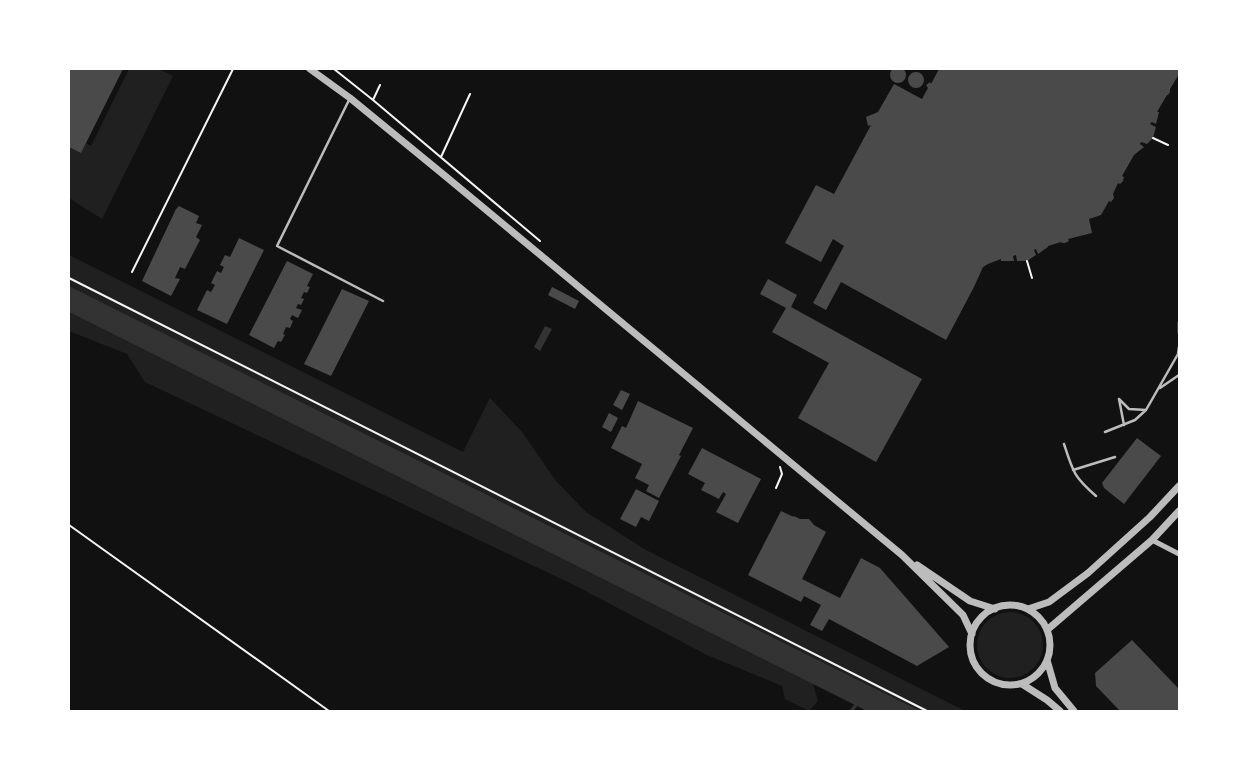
<svg xmlns="http://www.w3.org/2000/svg" width="1248" height="780" viewBox="0 0 1248 780" font-family="Commissioner,sans-serif">
  <style>
    .green { fill: #202020 }
    .water { fill: #333 }
    .lines { fill: none; stroke-linecap: round; stroke-linejoin: round }
    .stream { stroke: #333; stroke-width: 3 }
    .building { fill: #4a4a4a }
    .path { stroke: #f5f5f5; stroke-width: 2 }
    .service { stroke: #bcbcbc; stroke-width: 2.5 }
    .minor { stroke: #bcbcbc; stroke-width: 5 }
    .tertiary { stroke: #bcbcbc; stroke-width: 7 }
  </style>
  <rect width="100%" height="100%" fill="#111"/>
  <!-- green -->
  <path class="green" d="M129 69H159L173 76 102 219 69 198V147L81 153 86 143 91 146Z
    M69 255 463 452 490 398 522 432 556 481 586 512 646 550 965 711H920L69 286Z
    M69 312 813 684 818 701 809 711 785 699 782 686 707 655 574 585 145 382 127 354 69 331Z
    M977 645a33 33 0 1 1 66 0a33 33 0 1 1-66 0Z"/>
  <!-- water -->
  <path class="water" d="M69 286 920 711H867L69 312Z
    M545 326 552 329 540 351 534 347Z"/>
  <g class="lines">
    <!-- stream -->
    <path class="stream" d="M851 711 857 704"/>
  </g>
  <!-- building -->
  <path class="building" d="M890 75a8 8 0 1 1 16 0a8 8 0 1 1-16 0Z
    M69 69H123L81 153 69 147Z
    M939 69H1179V74L1170 89V92L1168 95H1167L1157 112H1159L1156 124 1152 122 1150 124 1156 127 1153 138 1147 144 1141 142 1140 144 1144 147 1134 155 1122 176 1124 177 1123 181 1120 184 1118 183 1113 194 1114 198 1111 202 1109 201 1101 215 1089 219 1092 233 1068 239 1069 241 1065 243H1062L1061 242 1048 246V247L1038 254 1036 249 1034 250 1036 255 1027 261H1017L1016 255 1013 256 1014 261H1001V259L988 264 983 267 974 287 946 340 841 282 826 310 813 303 844 246 833 239 821 262 785 243 816 185 834 194 871 125 868 126 866 117 878 112 894 84 922 99 928 88 926 85 930 82 931 84Z
    M908 80a8 8 0 1 1 16 0a8 8 0 1 1-16 0Z
    M179 206 199 216 196 223 202 225 196 237 200 240 185 269 180 267 175 278 180 279 171 296 142 281 176 209Z
    M239 238 264 250 227 324 197 310 207 290 211 292 215 285 211 283 217 271 221 273 224 267 220 265 225 255 230 257Z
    M287 261 313 274 307 286 310 287 307 293 304 292 301 298 304 299 301 305 298 304 296 308 302 310 298 318 292 315 290 319 293 321 290 328 286 327 283 334 285 335 281 342 278 341 274 348 249 335Z
    M768 279 797 295 791 307 922 379 876 462 798 418 829 363 772 332 786 308 760 294Z
    M552 287 579 301 575 309 548 295Z
    M342 289 369 301 331 376 304 364Z
    M621 390 630 394 622 410 613 405Z
    M638 401 693 428 679 455 681 456 659 498 646 491 649 485 635 478 642 464 611 448 622 426 626 428Z
    M609 413 618 418 611 432 602 427Z
    M1137 438 1161 456 1124 504 1104 488 1102 483Z
    M702 448 761 479 738 523 716 512 726 494 723 492 719 499 701 490 705 483 688 474Z
    M636 489 659 501 649 521 641 517 636 527 620 519Z
    M781 511 794 517V516L800 519H809L814 525 826 532 802 579 840 598 861 558 880 568 949 647 917 666 829 619 822 631 810 625 821 605 804 596 801 602 748 575Z
    M1132 640 1179 689V711H1120L1096 686 1095 673Z"/>
  <g class="lines">
    <!-- path -->
    <path class="path" d="M334 69 373 100 540 241
      M373 100 380 85
      M1153 138 1168 145
      M441 157 470 94
      M1027 261 1032 278
      M132 272 233 69
      M69 278 927 711
      M776 488 782 474 780 467
      M69 525 329 711"/>
    <!-- service -->
    <path class="service" d="M349 100 277 246 383 301
      M1179 322V333
      M1179 353 1178 354 1179 347
      M1160 388 1179 375
      M1124 425 1119 399 1129 409 1146 410
      M1105 432 1135 420 1146 410 1178 354
      M1064 444C1073 472 1074 477 1096 496
      M1073 470 1115 457"/>
    <!-- minor -->
    <path class="minor" d="M1152 540 1179 554"/>
    <!-- tertiary -->
    <path class="tertiary" d="M310 69 350 98 444 175 902 555 963 615 972 634
      M917 565 970 601 995 609
      M970 645a40 40 0 1 1 80 0a40 40 0 1 1-80 0Z
      M1028 609 1049 602 1088 573 1150 517 1179 486
      M1047 630 1152 540 1179 511
      M1047 660 1055 688 1074 711
      M1022 684 1047 700 1060 711"/>
  </g>
  <!-- border -->
  <rect width="1248" height="780" fill="none" stroke="#ffffff" stroke-width="140"/>
</svg>
